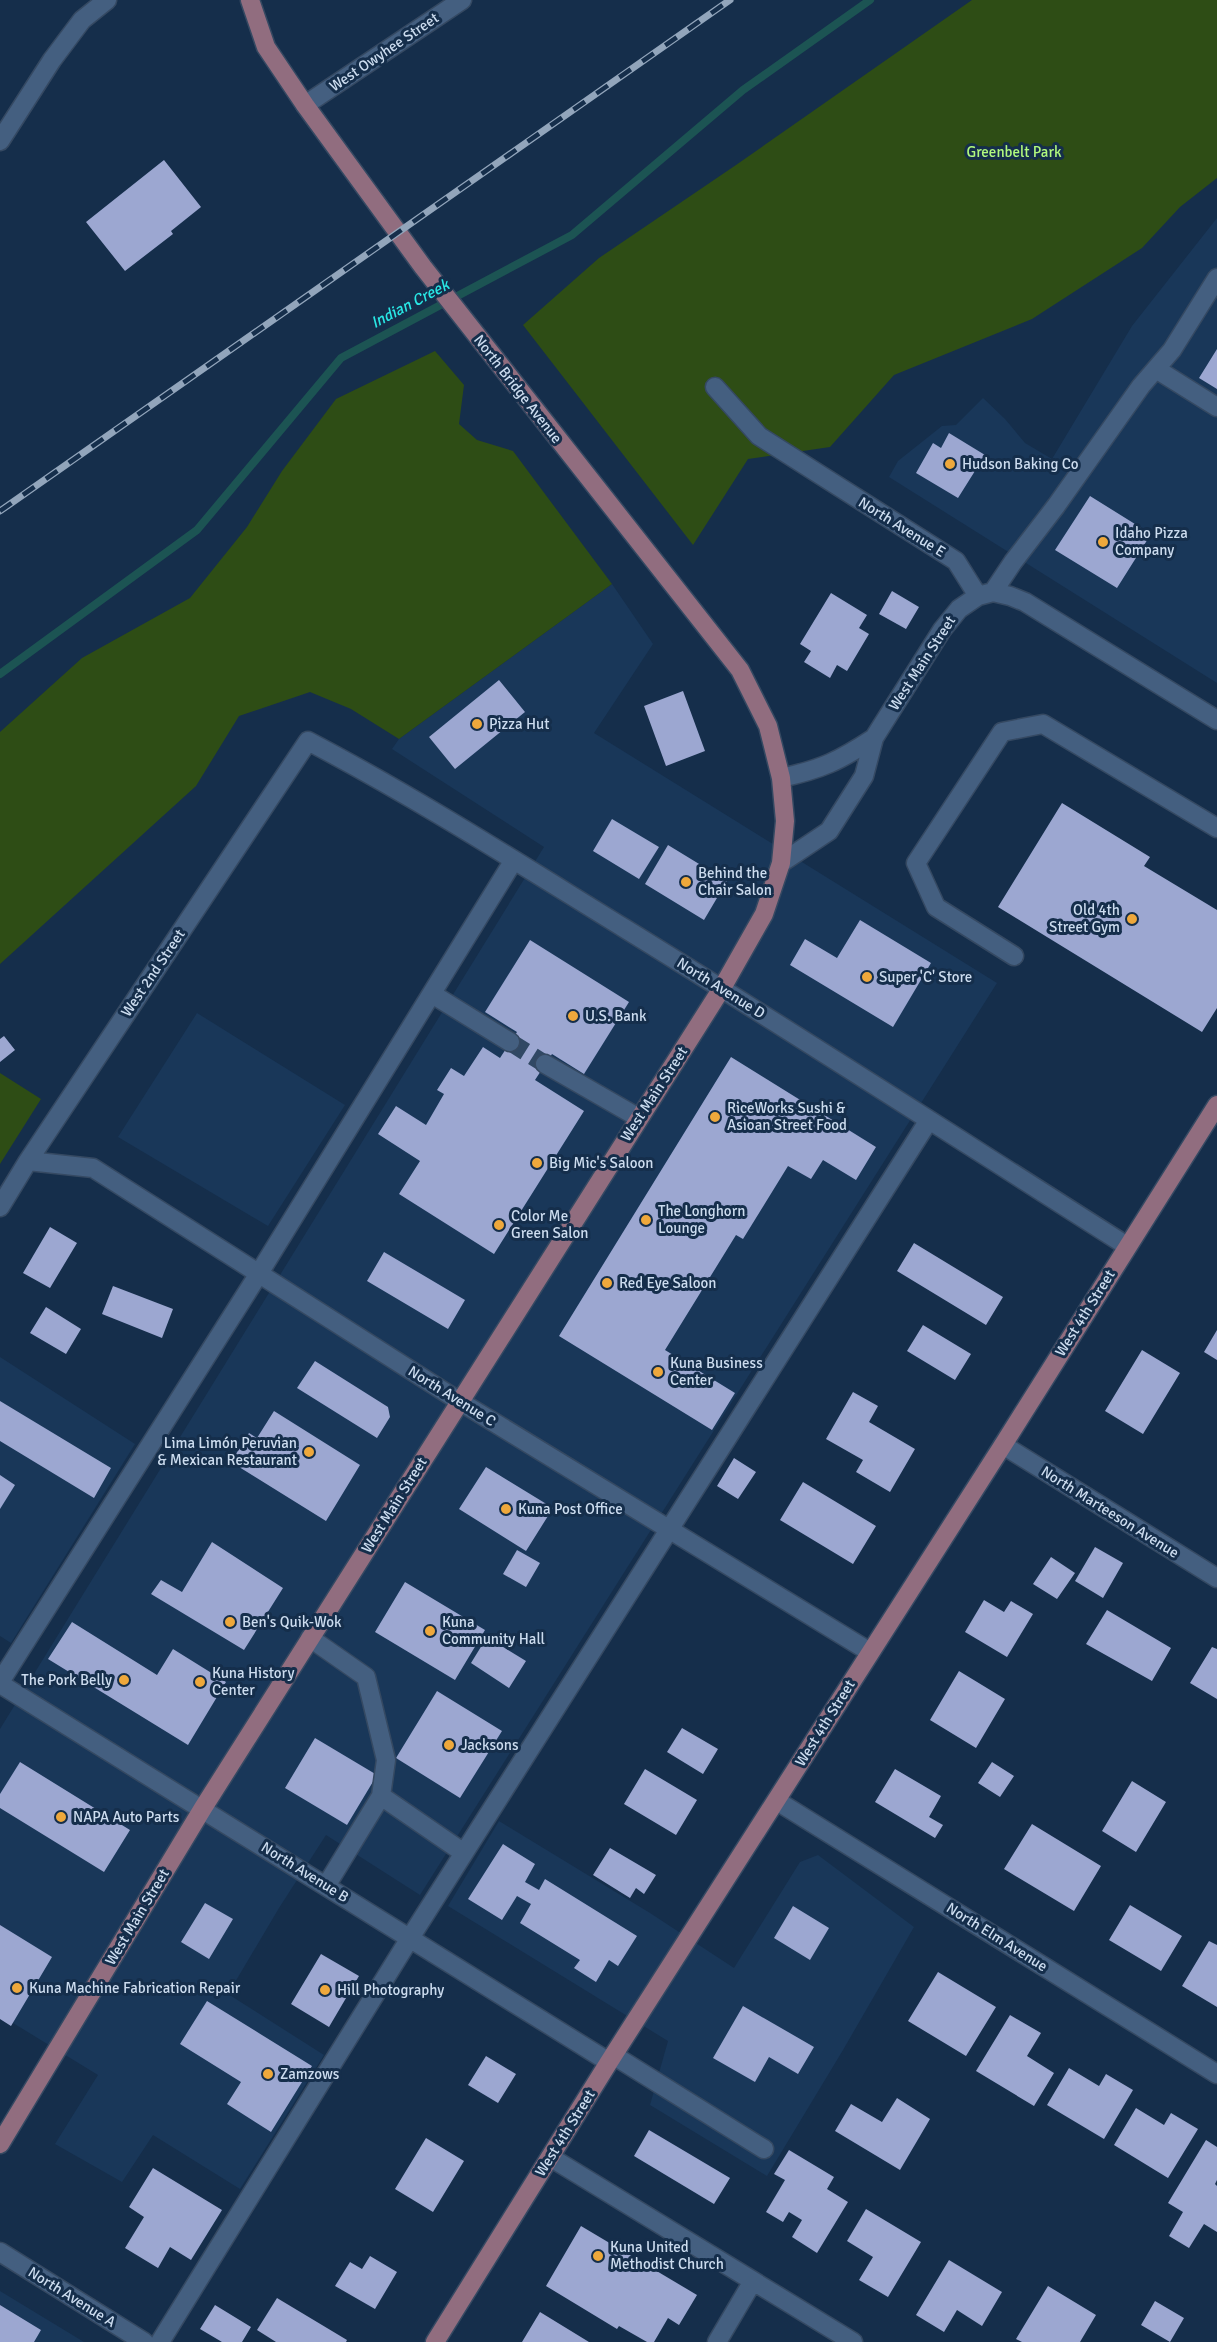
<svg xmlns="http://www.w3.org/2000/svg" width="1217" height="2342" viewBox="0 0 1217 2342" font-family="Signika,sans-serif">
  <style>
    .built { fill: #193759 }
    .green { fill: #2e4d15 }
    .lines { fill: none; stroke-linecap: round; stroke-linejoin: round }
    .stream { stroke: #1c5453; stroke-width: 8 }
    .building { fill: #9ca7d1 }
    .minor-tunnel { stroke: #304864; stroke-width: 18; stroke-dasharray: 18 9; stroke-linecap: butt }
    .minor-casing { stroke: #354962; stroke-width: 21 }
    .major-casing { stroke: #354962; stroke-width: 21 }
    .minor { stroke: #445f80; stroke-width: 18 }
    .major { stroke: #916d7f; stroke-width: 18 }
    .rail-casing { stroke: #92a5bb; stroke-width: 7 }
    .rail { stroke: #152e4b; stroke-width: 4.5; stroke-dasharray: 14; stroke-linecap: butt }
    .poi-dot { fill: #eea83c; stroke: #152e4b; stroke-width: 2 }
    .labels { text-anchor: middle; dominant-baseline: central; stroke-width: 6; stroke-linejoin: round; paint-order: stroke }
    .street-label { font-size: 15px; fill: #ccdcef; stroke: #152e4b }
    .park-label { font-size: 15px; fill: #b2fa7e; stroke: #152e4b }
    .poi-label { font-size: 15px; fill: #ccdcef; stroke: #152e4b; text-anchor: start }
    .water-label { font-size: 16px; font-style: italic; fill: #29e7e5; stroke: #152e4b }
  </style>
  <rect width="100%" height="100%" fill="#152e4b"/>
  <!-- built -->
  <path class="built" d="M1217 218V683L889 477 898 461 942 426 956 425 983 398 1005 419 1025 443 1052 459 1132 326Z
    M612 584 653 644 594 733 997 983 420 1895 326 1835 279 1908 228 1994 324 2055 240 2189 153 2135 122 2182 55 2144 98 2075 0 2015V1729L544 847 392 749 399 739Z
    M197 1013 345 1105 268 1226 118 1137Z
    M0 1357 135 1444 11 1643 0 1636Z
    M499 1821 650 1913 734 1968 800 1862 818 1855 914 1927 843 2050 767 2176 650 2105 668 2041 448 1906Z
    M0 2291 84 2342H0Z"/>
  <!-- green -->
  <path class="green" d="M972 0H1217V178L1180 207 1142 248 1032 319 894 375 830 447 748 459 693 545 523 325 599 258 736 165Z
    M435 351 464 385 459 424 477 440 513 451 612 584 399 739 351 709 310 692 239 716 196 786 0 964V732L82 658 190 598 247 527 282 471 336 399Z
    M0 1073 41 1099 0 1164Z"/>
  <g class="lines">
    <!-- stream -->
    <path class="stream" d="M0 674 197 530 341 358 572 235 743 90 870 0"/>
  </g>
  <!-- building -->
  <path class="building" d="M164 160 201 207 171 231 173 234 125 271 86 222Z
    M1217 349V389L1199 378Z
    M949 433 985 455 958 498 916 473 933 443 941 448Z
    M1090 496 1151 534 1117 588 1055 550Z
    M892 591 919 607 906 629 879 614Z
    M831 593 867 615 859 628 869 634 847 671 837 665 830 678 804 662 811 651 800 644Z
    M499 680 525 712 455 769 429 737Z
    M683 691 705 751 666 766 644 706Z
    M1062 803 1150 857 1144 866 1217 910V1008L1202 1032 998 907Z
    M612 819 659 847 639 879 593 851Z
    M668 845 727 881 704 920 645 884Z
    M860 920 931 963 893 1027 790 965 805 939 837 958Z
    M530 940 629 1002 584 1074 552 1054 535 1080 584 1111 494 1254 399 1194 420 1161 378 1134 396 1106 426 1125 444 1094 437 1090 451 1068 464 1076 483 1047 500 1058 517 1032 485 1012Z
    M4 1036 15 1050 0 1062V1039Z
    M731 1057 876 1147 856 1180 823 1160 811 1179 788 1166 743 1239 736 1235 665 1350 735 1393 712 1430 559 1336Z
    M50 1227 77 1243 50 1288 23 1273Z
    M914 1243 1003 1297 986 1325 897 1271Z
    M384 1252 465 1300 448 1329 367 1281Z
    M113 1286 173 1309 162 1338 102 1314Z
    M46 1307 81 1329 66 1354 30 1333Z
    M923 1325 971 1354 955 1380 907 1351Z
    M1217 1330V1360L1204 1352Z
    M1142 1350 1180 1373 1143 1434 1105 1411Z
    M315 1361 388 1407 390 1417 377 1438 297 1388Z
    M853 1392 878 1406 869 1422 915 1449 890 1492 856 1472 863 1460 826 1439Z
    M0 1401 111 1468 94 1498 0 1441Z
    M274 1411 360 1465 326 1521 231 1462 249 1433 257 1438Z
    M734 1458 756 1472 738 1499 717 1486Z
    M486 1467 553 1508 526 1551 459 1509Z
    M0 1475 15 1485 0 1509Z
    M803 1482 876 1526 853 1564 780 1520Z
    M212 1542 283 1588 244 1650 151 1594 161 1580 182 1592Z
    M1095 1547 1123 1563 1103 1598 1075 1581Z
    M517 1550 540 1563 526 1587 503 1574Z
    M1051 1557 1075 1573 1057 1599 1033 1584Z
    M405 1582 485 1630 455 1680 375 1632Z
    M984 1600 1004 1612 1011 1601 1033 1614 1007 1657 965 1632Z
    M1107 1610 1171 1648 1152 1681 1086 1644Z
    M72 1622 157 1675 173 1649 226 1682 188 1745 48 1659Z
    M487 1637 526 1661 509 1688 471 1663Z
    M1212 1647 1217 1649V1699L1190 1683Z
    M959 1671 1005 1699 976 1748 930 1720Z
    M437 1691 502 1731 460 1798 396 1758Z
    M682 1728 718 1749 703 1774 667 1752Z
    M315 1738 377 1775 347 1825 285 1788Z
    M20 1762 130 1830 104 1872 0 1808V1794Z
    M992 1762 1014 1776 1000 1797 978 1783Z
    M645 1769 697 1800 676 1835 624 1804Z
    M895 1769 941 1796 929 1817 943 1825 935 1838 875 1802Z
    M1132 1781 1166 1802 1136 1852 1102 1831Z
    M1032 1824 1101 1866 1074 1911 1004 1869Z
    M503 1844 535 1864 525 1882 539 1890 545 1879 637 1936 618 1966 609 1960 596 1982 574 1968 580 1960 520 1923 531 1904 517 1896 502 1920 468 1899Z
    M610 1848 656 1875 644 1894 636 1888 630 1898 593 1875Z
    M205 1903 233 1919 209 1959 181 1942Z
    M1130 1905 1182 1936 1161 1971 1109 1940Z
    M793 1906 829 1928 810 1960 774 1938Z
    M0 1925 52 1957 11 2026 0 2019Z
    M1209 1941 1217 1945V2007L1182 1986Z
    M321 1954 359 1976 329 2027 291 2004Z
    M938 1972 996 2007 966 2056 908 2021Z
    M207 2001 312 2066 271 2132 227 2104 241 2082 180 2044Z
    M743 2006 814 2047 798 2074 769 2057 755 2082 713 2058Z
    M1010 2015 1041 2033 1027 2056 1054 2073 1034 2106 976 2071Z
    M486 2056 516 2074 498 2103 468 2085Z
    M1069 2068 1099 2086 1106 2074 1133 2090 1104 2139 1047 2105Z
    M897 2098 930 2119 900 2170 835 2131 851 2104 882 2122Z
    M1136 2108 1164 2125 1171 2113 1198 2129 1168 2178 1114 2145Z
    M649 2130 730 2178 714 2204 634 2156Z
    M426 2138 464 2161 433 2212 395 2189Z
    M1206 2140 1217 2147V2180L1215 2184 1217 2186V2232L1204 2224 1189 2248 1169 2236 1183 2212 1168 2203Z
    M789 2150 834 2177 827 2189 848 2202 817 2253 792 2237 802 2220 789 2212 783 2222 766 2212 785 2180 774 2174Z
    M153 2168 222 2210 191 2260 170 2247 158 2268 125 2248 144 2217 129 2207Z
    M866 2209 921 2242 888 2297 859 2280 873 2257 847 2241Z
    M581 2226 697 2295 679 2325 668 2318 654 2342H647L619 2326 617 2329 546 2286Z
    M370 2256 397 2272 375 2309 335 2286 350 2262 362 2269Z
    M949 2260 1002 2292 982 2326 957 2310 944 2332 916 2315Z
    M1048 2286 1096 2315 1080 2342H1022L1016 2339Z
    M277 2298 347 2340 346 2342H276L257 2330Z
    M1155 2301 1184 2318 1170 2342 1141 2325Z
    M0 2305 41 2330 34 2342H0Z
    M215 2305 251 2327 242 2342H222L200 2329Z
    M540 2312 589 2342H522Z"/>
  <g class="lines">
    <!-- minor-tunnel -->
    <path class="minor-tunnel" d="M510 1042 545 1064"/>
    <defs>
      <path id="minor" d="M305 105 462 0
        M0 141 52 60 82 20 107 0
        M1156 369 1217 407
        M715 387 759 436 956 561 978 596
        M993 592 1013 562 1056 506 1141 386 1172 350 1217 278
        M874 738 942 630 959 609 978 596 993 592 1010 596 1025 602 1217 720
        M781 863 829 831 864 776 874 738C839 761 822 769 781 778
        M1014 956 936 907 916 863 1002 732 1043 724 1217 828
        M432 994 510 1042
        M545 1064 639 1118
        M28 1161 93 1168 459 1401 870 1652
        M0 1207 28 1161 308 741C417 798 520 864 624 928 793 1032 960 1140 1127 1246
        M1003 1445 1217 1578
        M310 1638 366 1677 386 1760 381 1796 326 1886
        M0 1682 258 1275 514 860
        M0 1684 609 2062
        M381 1796 464 1853
        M777 1801 1217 2074
        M613 2055 764 2149
        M550 2157 853 2342
        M0 2252 144 2342
        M160 2342 410 1938 929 1120
        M717 2342 753 2281"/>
      <path id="major" d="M0 2144 203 1808 722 988 764 914 781 863 785 821 781 778 768 726 740 670 423 267 305 105 266 47 250 0
        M435 2342 609 2062 1003 1445 1217 1105"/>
    </defs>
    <!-- minor casing -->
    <use href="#minor" class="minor-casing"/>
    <!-- major casing -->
    <use href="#major" class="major-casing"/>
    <!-- minor -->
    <use href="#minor" class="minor"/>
    <!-- major -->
    <use href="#major" class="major"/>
    <defs>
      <path id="rail" d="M0 511 730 0"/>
    </defs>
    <!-- rail casing -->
    <use href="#rail" class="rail-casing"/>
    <!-- rail -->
    <use href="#rail" class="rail"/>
  </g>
  <!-- markers -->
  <g class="poi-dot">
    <circle cx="950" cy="464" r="6"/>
    <circle cx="1103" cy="542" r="6"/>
    <circle cx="477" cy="724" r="6"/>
    <circle cx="686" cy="882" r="6"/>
    <circle cx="1132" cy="919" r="6"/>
    <circle cx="867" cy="977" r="6"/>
    <circle cx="573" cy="1016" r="6"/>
    <circle cx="715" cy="1117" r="6"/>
    <circle cx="537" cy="1163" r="6"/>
    <circle cx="646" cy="1220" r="6"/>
    <circle cx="499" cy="1225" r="6"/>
    <circle cx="607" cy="1283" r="6"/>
    <circle cx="658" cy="1372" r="6"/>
    <circle cx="309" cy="1452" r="6"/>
    <circle cx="506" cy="1509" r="6"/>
    <circle cx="230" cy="1622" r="6"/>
    <circle cx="430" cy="1631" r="6"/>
    <circle cx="124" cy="1680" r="6"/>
    <circle cx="200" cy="1682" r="6"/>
    <circle cx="449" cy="1745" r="6"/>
    <circle cx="61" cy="1817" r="6"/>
    <circle cx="17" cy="1988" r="6"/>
    <circle cx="325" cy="1990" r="6"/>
    <circle cx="268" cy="2074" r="6"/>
    <circle cx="598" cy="2256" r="6"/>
  </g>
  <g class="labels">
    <!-- street labels -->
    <g class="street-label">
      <text transform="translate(384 52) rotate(-34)">West Owyhee Street</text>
      <text transform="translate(518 389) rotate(52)">North Bridge Avenue</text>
      <text transform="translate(902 527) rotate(32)">North Avenue E</text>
      <text transform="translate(922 663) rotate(-57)">West Main Street</text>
      <text transform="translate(153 973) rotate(-56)">West 2nd Street</text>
      <text transform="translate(721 988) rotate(32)">North Avenue D</text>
      <text transform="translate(654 1094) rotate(-57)">West Main Street</text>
      <text transform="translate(1085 1313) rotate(-58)">West 4th Street</text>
      <text transform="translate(452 1396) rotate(32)">North Avenue C</text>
      <text transform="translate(394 1505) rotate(-58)">West Main Street</text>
      <text transform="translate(1110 1512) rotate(32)">North Marteeson Avenue</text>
      <text transform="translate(825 1723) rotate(-58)">West 4th Street</text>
      <text transform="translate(305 1872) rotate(32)">North Avenue B</text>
      <text transform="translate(137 1917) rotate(-59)">West Main Street</text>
      <text transform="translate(997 1937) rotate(32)">North Elm Avenue</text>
      <text transform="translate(565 2133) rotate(-58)">West 4th Street</text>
      <text transform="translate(72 2297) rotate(32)">North Avenue A</text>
    </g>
    <!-- park labels -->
    <g class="park-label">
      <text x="1014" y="152">Greenbelt Park</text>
    </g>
    <!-- poi labels -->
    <g class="poi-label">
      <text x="962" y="464">Hudson Baking Co</text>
      <text x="1115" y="533">Idaho Pizza<tspan x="1115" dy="17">Company</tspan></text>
      <text x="489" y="724">Pizza Hut</text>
      <text x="698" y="873">Behind the<tspan x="698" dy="17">Chair Salon</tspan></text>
      <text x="1120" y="910" text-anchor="end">Old 4th<tspan x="1120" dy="17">Street Gym</tspan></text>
      <text x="879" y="977">Super 'C' Store</text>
      <text x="585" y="1016">U.S. Bank</text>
      <text x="727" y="1108">RiceWorks Sushi &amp;<tspan x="727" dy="17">Asioan Street Food</tspan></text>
      <text x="549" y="1163">Big Mic's Saloon</text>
      <text x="658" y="1211">The Longhorn<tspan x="658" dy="17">Lounge</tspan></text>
      <text x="511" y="1216">Color Me<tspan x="511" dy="17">Green Salon</tspan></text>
      <text x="619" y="1283">Red Eye Saloon</text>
      <text x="670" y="1363">Kuna Business<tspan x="670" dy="17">Center</tspan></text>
      <text x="297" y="1443" text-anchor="end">Lima Limón Peruvian<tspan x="297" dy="17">&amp; Mexican Restaurant</tspan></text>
      <text x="518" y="1509">Kuna Post Office</text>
      <text x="242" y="1622">Ben's Quik-Wok</text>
      <text x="442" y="1622">Kuna<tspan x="442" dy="17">Community Hall</tspan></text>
      <text x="212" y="1673">Kuna History<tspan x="212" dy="17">Center</tspan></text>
      <text x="112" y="1680" text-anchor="end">The Pork Belly</text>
      <text x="461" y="1745">Jacksons</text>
      <text x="73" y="1817">NAPA Auto Parts</text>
      <text x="29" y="1988">Kuna Machine Fabrication Repair</text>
      <text x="337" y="1990">Hill Photography</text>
      <text x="280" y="2074">Zamzows</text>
      <text x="610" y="2247">Kuna United<tspan x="610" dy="17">Methodist Church</tspan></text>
    </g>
    <!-- water labels -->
    <g class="water-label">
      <text transform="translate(410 304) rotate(-28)">Indian Creek</text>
    </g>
  </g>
</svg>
